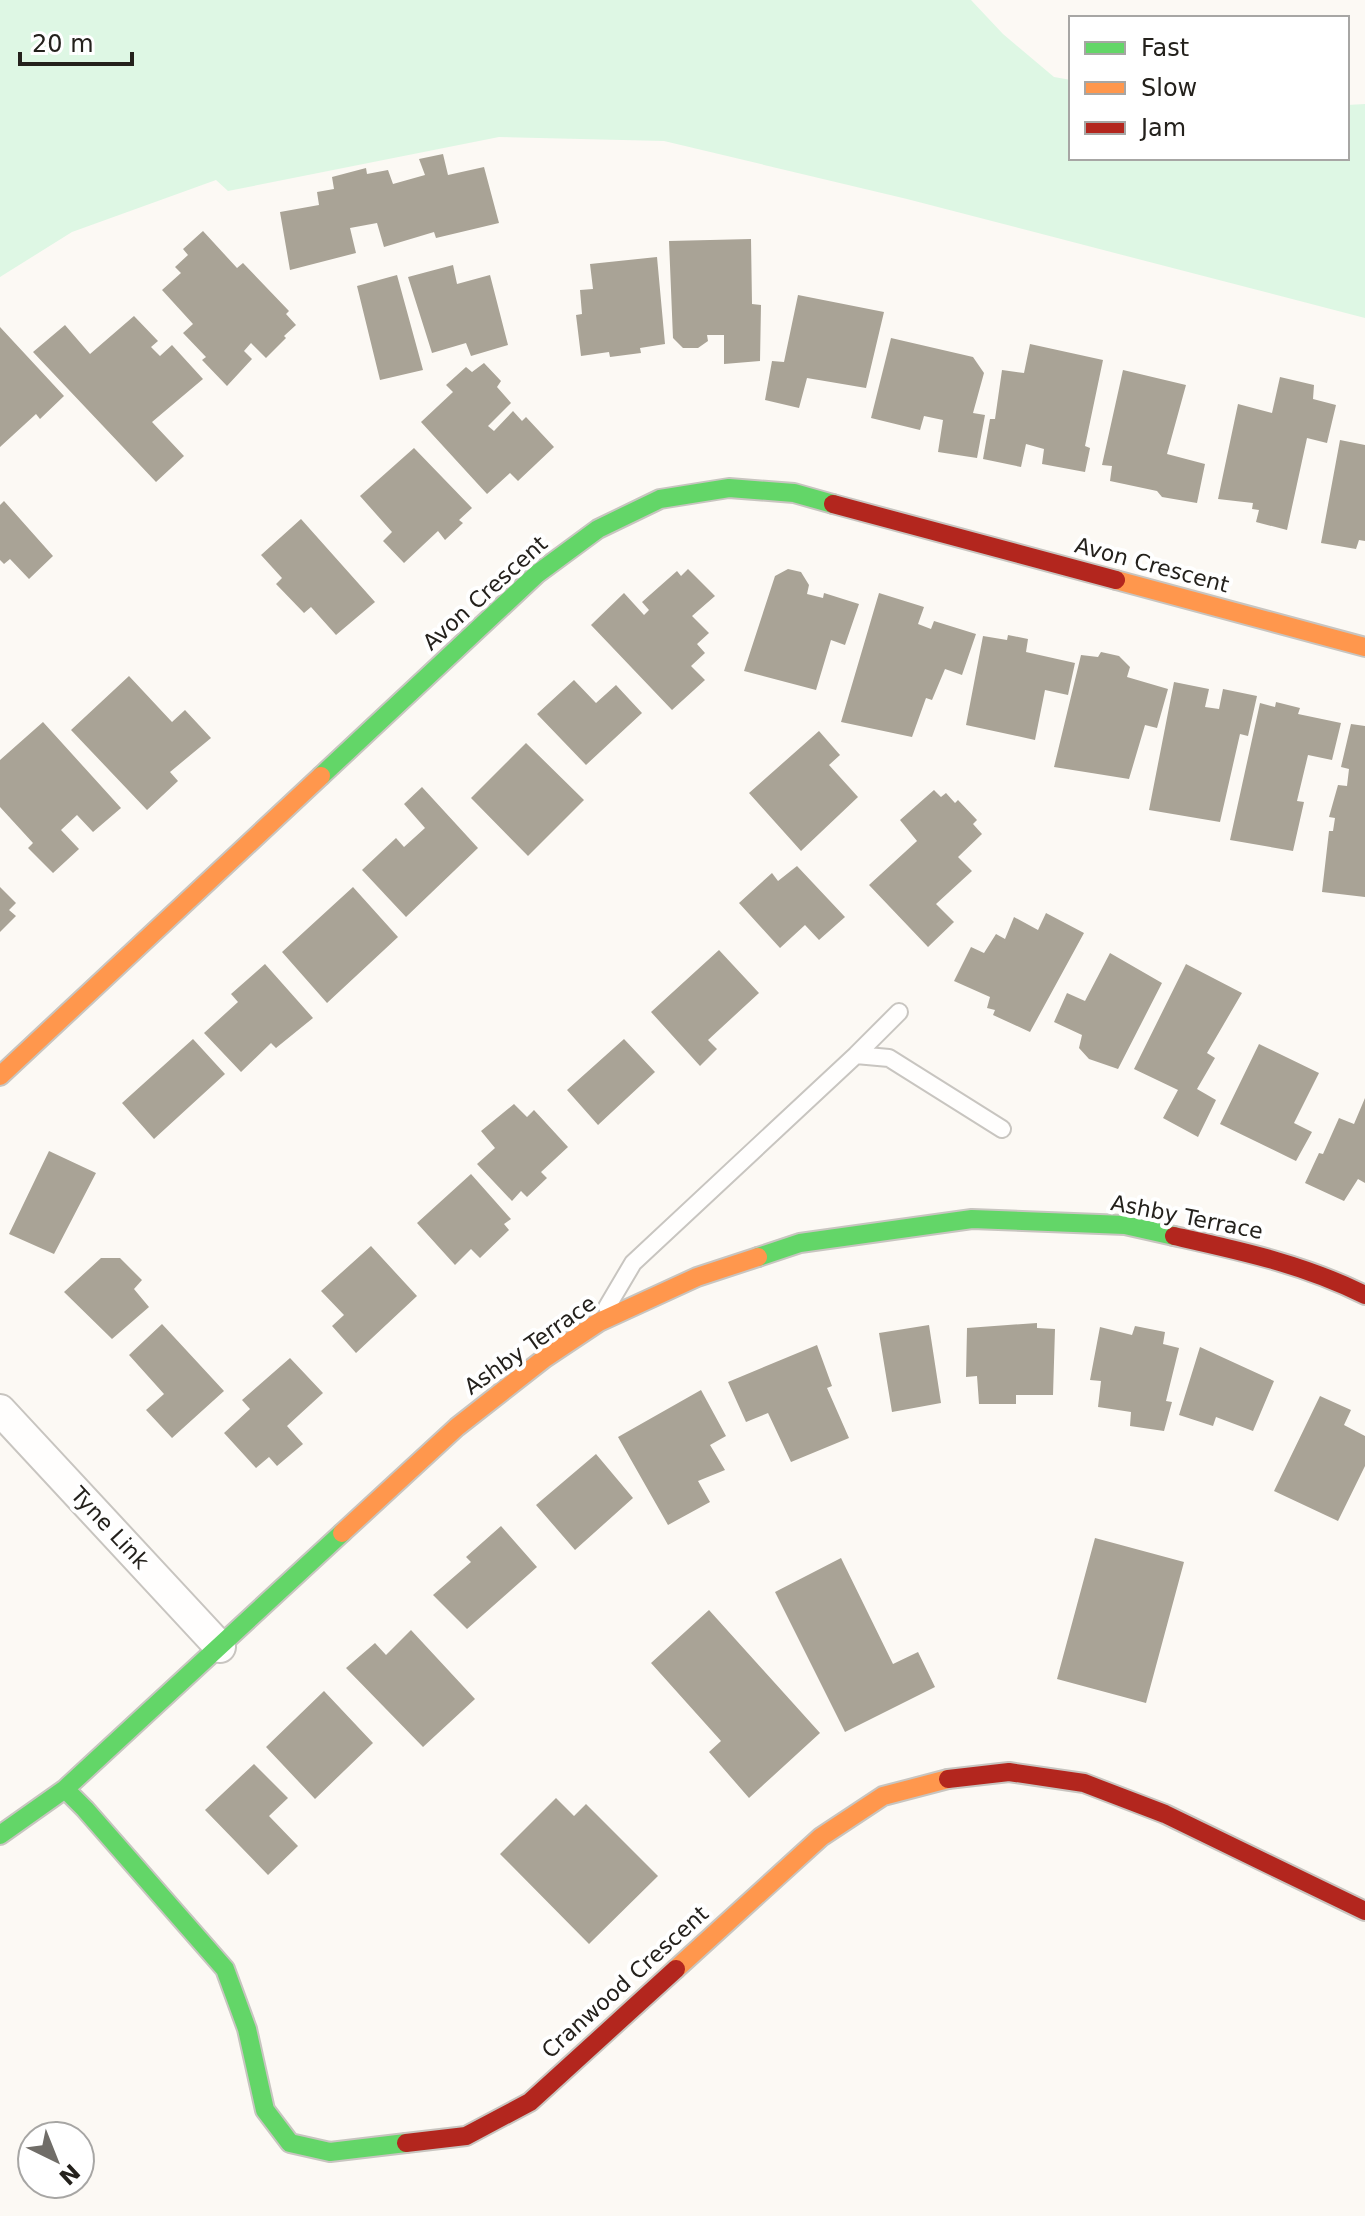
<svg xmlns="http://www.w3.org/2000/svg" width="1365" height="2216" viewBox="0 0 1365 2216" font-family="'DejaVu Sans',sans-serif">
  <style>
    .green { fill: #def7e4 }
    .building { fill: #a9a396 }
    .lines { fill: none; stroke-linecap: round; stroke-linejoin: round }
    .lane-casing { stroke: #c8c5c0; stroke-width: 20 }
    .street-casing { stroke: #c8c5c0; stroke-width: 34 }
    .fast-casing { stroke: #c8c5c0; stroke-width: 22 }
    .slow-casing { stroke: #c8c5c0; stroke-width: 22 }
    .jam-casing { stroke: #c8c5c0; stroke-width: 22 }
    .lane { stroke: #fffefd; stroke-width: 16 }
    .street { stroke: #fffefd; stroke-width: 30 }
    .fast { stroke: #63d668; stroke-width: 18 }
    .slow { stroke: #ff974d; stroke-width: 18 }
    .jam { stroke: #b3261e; stroke-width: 18 }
    .labels { text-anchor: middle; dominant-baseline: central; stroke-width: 8; stroke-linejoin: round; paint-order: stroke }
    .street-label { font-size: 22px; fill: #24211c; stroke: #fff }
  </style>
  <rect width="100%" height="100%" fill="#fcf9f4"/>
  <!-- green -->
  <path class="green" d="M0 0H971L1003 34 1054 77 1071 80V158H1347V105L1365 104V318L907 199 664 141 499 137 228 191 216 180 72 232 0 277Z"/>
  <!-- building -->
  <path class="building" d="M443 154 448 175 484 167 499 223 436 238 434 232 384 247 377 223 350 228 356 253 290 270 280 212 319 205 317 192 334 189 332 177 366 168 367 174 388 170 393 184 425 175 419 159Z
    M203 231 237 268 243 263 289 311 286 314 296 325 284 336 286 338 266 358 251 343 244 351 252 359 227 386 202 360 206 357 183 333 193 324 162 290 181 273 175 267 188 255 183 249Z
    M751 239 752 304 761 305 760 361 724 364V335H707L708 341 698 348H683L673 338 669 241Z
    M657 257 665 344 640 348 641 353 610 357 609 352 581 356 576 315 582 314 580 290 593 289 590 264Z
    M453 265 457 284 490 275 508 345 471 356 466 343 432 353 408 277Z
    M397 275 423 370 380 380 357 286Z
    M798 295 884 312 866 388 807 378 799 408 765 400 772 361 784 362Z
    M134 316 158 341 151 347 160 356 172 345 203 379 152 422 184 456 156 482 33 352 65 325 90 354Z
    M0 327 64 396 40 419 36 414 0 447Z
    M891 338 973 357 984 373 973 413 985 415 977 458 938 452 943 420 924 416 920 430 871 418Z
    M1030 344 1103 360 1085 446 1090 448 1085 472 1042 464 1044 449 1026 444 1021 467 983 459 990 419H995L1002 370 1024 373Z
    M484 363 501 381 497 387 511 403 488 426 494 431 513 411 522 421 526 417 554 447 518 481 510 473 487 494 421 422 453 392 446 385 466 367 472 372Z
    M1123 370 1186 385 1167 454 1205 464 1197 503 1162 497 1157 491 1110 481 1112 466 1102 465Z
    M1280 377 1314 385 1313 399 1336 405 1327 443 1307 438 1287 530 1256 522 1259 510 1252 509 1253 503 1218 499 1238 404 1272 413Z
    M1340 440 1365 445V541L1359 540 1356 549 1321 543Z
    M414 448 472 508 459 520 463 523 445 540 438 531 404 563 383 541 392 532 360 496Z
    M4 501 53 556 29 579 10 559 4 564 0 560V505Z
    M301 519 375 602 336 635 311 607 304 613 276 584 282 578 261 555Z
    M688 569 715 596 692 616 709 633 697 644 705 653 691 666 705 680 672 710 591 625 624 593 644 615 649 610 642 602 677 571 681 576Z
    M788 569 801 572 809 585 807 594 823 598 824 593 859 604 845 645 831 640 816 690 744 671 775 576Z
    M879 593 924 607 918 624 931 629 934 621 976 634 962 675 945 669 932 700 926 698 912 737 841 722Z
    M1008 635 1028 639 1026 652 1075 663 1068 695 1045 690 1035 740 966 725 983 636 1007 640Z
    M1101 652 1119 656 1130 667 1127 677 1168 689 1157 728 1145 725 1129 779 1054 767 1081 655 1098 657Z
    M129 676 172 722 185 710 211 738 170 772 178 781 147 810 71 730Z
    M574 680 596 703 616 685 642 713 586 765 537 714Z
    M1174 682 1209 689 1205 707 1219 709 1223 689 1257 696 1248 736 1240 734 1220 822 1149 810Z
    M1276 702 1300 708 1298 714 1341 723 1332 760 1308 755 1297 801 1304 802 1293 851 1230 840 1260 703 1275 707Z
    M43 722 121 808 93 832 77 815 61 830 79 849 53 873 28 848 33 843 0 807V760Z
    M1351 724 1365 726V897L1322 892 1329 831H1333L1335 818 1329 817 1338 785 1347 786 1349 769 1341 767Z
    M819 731 840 755 829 765 858 797 801 851 749 793Z
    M526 743 584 800 528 856 471 798Z
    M422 787 478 848 406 917 362 870 396 838 404 847 425 828 404 804Z
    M934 790 941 797 946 793 955 803 958 800 977 820 973 824 982 834 958 857 972 871 936 904 954 922 928 947 869 885 917 841 900 820Z
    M797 866 845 917 819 940 805 925 780 948 739 903 772 873 778 881Z
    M0 887 16 903 9 910 16 916 0 932Z
    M353 887 398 937 327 1003 282 952Z
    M1046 913 1084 933 1030 1032 993 1015 995 1010 987 1008 990 997 954 981 971 947 984 953 996 934 1005 939 1014 917 1038 930Z
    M719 950 759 993 708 1040 717 1049 700 1066 651 1012Z
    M1110 953 1162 983 1118 1069 1089 1059 1079 1048 1082 1035 1054 1022 1067 993 1085 1001Z
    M265 964 313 1018 276 1048 271 1043 241 1072 204 1033 238 1002 231 994Z
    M1186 964 1242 993 1207 1053 1215 1058 1197 1089 1216 1100 1198 1137 1163 1118 1178 1090 1134 1069Z
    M193 1039 225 1074 154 1139 122 1103Z
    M624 1039 655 1072 598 1125 567 1090Z
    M1259 1044 1319 1073 1294 1123 1312 1132 1296 1161 1220 1124Z
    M1365 1098V1183L1358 1179 1344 1201 1305 1183 1319 1153 1323 1154 1339 1118 1354 1124Z
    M514 1104 527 1117 534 1110 568 1147 541 1172 547 1178 527 1197 521 1191 512 1201 477 1164 495 1148 481 1131Z
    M49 1151 96 1173 54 1254 9 1234Z
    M471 1174 511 1219 504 1224 509 1230 480 1258 471 1249 455 1265 417 1223Z
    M371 1246 417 1296 356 1353 332 1326 344 1315 321 1291Z
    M101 1258H120L142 1280 134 1289 149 1307 112 1339 64 1292Z
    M1037 1323V1328L1055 1329 1053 1395H1016V1404H979L977 1376 966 1377 967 1328Z
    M162 1324 224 1391 172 1438 146 1410 164 1394 129 1355Z
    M929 1325 941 1403 892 1412 879 1333Z
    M1135 1326 1165 1332 1163 1344 1179 1348 1166 1401 1172 1402 1164 1431 1130 1426 1131 1412 1098 1407 1101 1381 1090 1380 1100 1327 1132 1335Z
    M817 1345 832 1386 827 1388 849 1438 791 1462 768 1413 746 1422 728 1382Z
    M1200 1347 1274 1381 1253 1431 1216 1417 1213 1426 1179 1415Z
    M290 1358 323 1393 287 1426 303 1444 277 1466 269 1457 256 1468 224 1433 250 1409 242 1400Z
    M701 1390 726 1436 710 1445 725 1470 698 1481 710 1502 668 1525 618 1437Z
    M1320 1396 1351 1410 1344 1425 1365 1436V1466L1338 1521 1274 1491Z
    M596 1454 633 1498 575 1550 536 1505Z
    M501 1526 537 1567 467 1629 433 1595 471 1562 466 1557Z
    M1095 1538 1184 1562 1146 1703 1057 1679Z
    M841 1558 893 1664 918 1652 935 1687 845 1732 775 1592Z
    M709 1610 820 1733 749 1798 709 1752 721 1741 651 1663Z
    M411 1630 475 1699 423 1747 346 1668 375 1643 386 1655Z
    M324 1691 373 1743 315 1799 266 1747Z
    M254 1764 288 1798 269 1816 298 1846 268 1875 205 1810Z
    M556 1798 574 1816 586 1804 658 1876 589 1944 500 1854Z"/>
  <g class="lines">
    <defs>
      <path id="lane" d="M856 1055 889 1058 1002 1129
        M607 1307 633 1263 856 1055 899 1012"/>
      <path id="street" d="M0 1410 220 1647"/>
      <path id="fast" d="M321 776 537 574 598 529 660 499 729 488 794 493 833 504
        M758 1257 800 1243 972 1219 1125 1225 1174 1236
        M65 1789 85 1809 225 1969 247 2029 265 2110 290 2143 330 2152 406 2143
        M0 1835 65 1789 342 1533"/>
      <path id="slow" d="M1116 580 1365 647
        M0 1076 321 776
        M342 1533 457 1427 545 1358 599 1322 697 1277 758 1257
        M676 1969 821 1837 883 1796 948 1779"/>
      <path id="jam" d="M833 504 1116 580
        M1174 1236C1241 1251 1303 1264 1365 1295
        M948 1779 1009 1772 1084 1783 1165 1814 1365 1911
        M406 2143 466 2136 530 2102 676 1969"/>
    </defs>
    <!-- lane casing -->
    <use href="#lane" class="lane-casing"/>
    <!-- street casing -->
    <use href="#street" class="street-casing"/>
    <!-- fast casing -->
    <use href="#fast" class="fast-casing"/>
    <!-- slow casing -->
    <use href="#slow" class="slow-casing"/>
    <!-- jam casing -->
    <use href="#jam" class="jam-casing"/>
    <!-- lane -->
    <use href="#lane" class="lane"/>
    <!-- street -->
    <use href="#street" class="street"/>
    <!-- fast -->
    <use href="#fast" class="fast"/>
    <!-- slow -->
    <use href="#slow" class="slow"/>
    <!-- jam -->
    <use href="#jam" class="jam"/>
  </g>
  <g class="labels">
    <!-- street labels -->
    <g class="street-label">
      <text transform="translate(1152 565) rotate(15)">Avon Crescent</text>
      <text transform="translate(485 593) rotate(-42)">Avon Crescent</text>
      <text transform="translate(1187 1217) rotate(11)">Ashby Terrace</text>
      <text transform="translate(530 1345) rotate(-35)">Ashby Terrace</text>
      <text transform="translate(110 1528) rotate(47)">Tyne Link</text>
      <text transform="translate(625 1982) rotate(-42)">Cranwood Crescent</text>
    </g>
  </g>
  <!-- legend -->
  <rect x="1069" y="16" width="280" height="144" fill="#ffffff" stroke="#a7a6a4" stroke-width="2"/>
  <rect x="1085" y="42" width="40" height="12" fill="#63d668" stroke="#a7a6a4" stroke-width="2"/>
  <text x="1141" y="56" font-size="24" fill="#24211c">Fast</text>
  <rect x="1085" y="82" width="40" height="12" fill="#ff974d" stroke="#a7a6a4" stroke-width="2"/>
  <text x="1141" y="96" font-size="24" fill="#24211c">Slow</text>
  <rect x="1085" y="122" width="40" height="12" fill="#b3261e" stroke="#a7a6a4" stroke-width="2"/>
  <text x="1141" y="136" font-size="24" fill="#24211c">Jam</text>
  <!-- north arrow -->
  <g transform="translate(56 2160) rotate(137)"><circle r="38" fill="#ffffff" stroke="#a7a6a4" stroke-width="2"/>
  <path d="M0-6L14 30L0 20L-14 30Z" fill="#706d68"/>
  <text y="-12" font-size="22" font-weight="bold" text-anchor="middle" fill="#24211c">N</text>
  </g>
  <!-- scale -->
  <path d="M20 52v12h112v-12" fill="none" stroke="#24211c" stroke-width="4"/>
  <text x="32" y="52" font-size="24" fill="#24211c" stroke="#ffffff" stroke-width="6" paint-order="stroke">20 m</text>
</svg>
